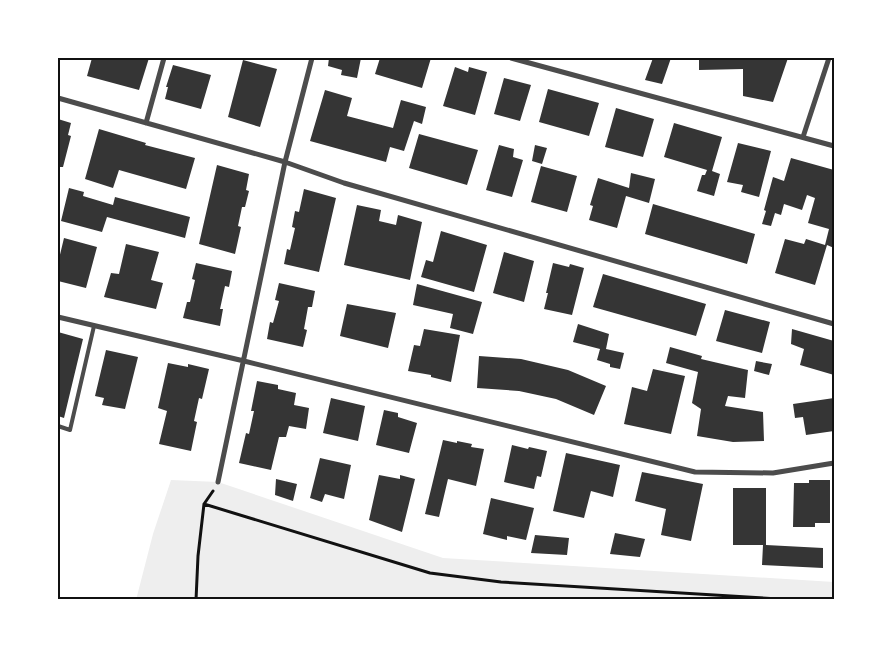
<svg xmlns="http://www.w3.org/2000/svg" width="892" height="657" viewBox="0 0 892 657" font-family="Spectral,serif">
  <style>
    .green { fill: #eee }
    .building { fill: #353535 }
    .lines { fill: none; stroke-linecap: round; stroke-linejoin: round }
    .path { stroke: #111; stroke-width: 3 }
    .service { stroke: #4c4c4c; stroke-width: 4 }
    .minor { stroke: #4c4c4c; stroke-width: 5 }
    .neatline { fill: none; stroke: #111; stroke-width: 2 }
  </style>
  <rect width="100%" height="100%" fill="#fff"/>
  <!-- green -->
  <path class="green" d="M171 480 218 482 443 558 834 582V600H136L153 534Z"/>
  <!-- building -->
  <path class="building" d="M92 58H149L139 90 87 76Z
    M329 58H361L357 78 341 75 342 70 328 66Z
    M380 58H431L422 88 375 74Z
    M653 58H671L662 84 645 80Z
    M699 58H788L773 102 743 96V69L699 70Z
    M243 60 277 69 260 127 228 117Z
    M173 65 211 75 201 109 165 99 168 87H166Z
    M455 67 468 72 469 67 487 72 475 115 443 106Z
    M504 78 531 85 520 121 494 114Z
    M548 89 599 103 589 136 539 122Z
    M325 90 352 98 347 116 393 128 401 100 426 107 422 124 414 121 404 151 390 147 386 162 310 141Z
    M616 108 654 119 643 157 605 147Z
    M58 119 71 123 68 135 71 136 63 167H58Z
    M674 123 722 137 712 171 720 174 714 196 697 191 702 175H705L707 170 664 157Z
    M99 129 146 143 145 145 195 158 186 189 119 170 113 188 85 179Z
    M419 134 478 150 467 185 409 168Z
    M738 143 771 151 759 197 741 192 743 185 727 182Z
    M499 145 514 149 513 157 523 160 512 197 486 190Z
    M535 145 547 148 542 164 532 161Z
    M791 158 834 170V248L827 245 815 285 775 273 785 239 804 244 806 239 825 245 829 229 808 223 815 198 807 195 802 210 784 204 781 215 775 213 771 226 762 224 766 211 764 210 773 177 784 181Z
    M217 165 249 174 246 190 249 191 245 207H242L238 226 241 227 235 254 199 244Z
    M541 166 577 176 567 212 531 202Z
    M631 173 655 179 649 203 626 196 617 228 589 220 593 206 590 205 598 178 629 188Z
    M69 188 84 192 83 196 113 205 115 197 190 217 185 238 107 217 102 232 61 221Z
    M304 189 336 198 319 272 284 264 287 249 290 250 295 228 292 227 295 211 299 212Z
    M653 204 755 234 747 264 645 234Z
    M357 205 381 210 379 221 396 225 398 215 422 222 410 280 344 265Z
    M441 231 487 245 474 292 421 277 426 260 433 262Z
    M64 238 97 247 86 288 58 281V263Z
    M126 244 159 252 151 280 163 283 156 309 104 297 111 273 119 274Z
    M504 252 534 261 524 302 493 293Z
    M196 263 232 271 229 287 225 286 220 309H223L220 326 183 318 187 302H190L195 280 192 279Z
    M553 263 569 267 570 264 584 268 572 315 544 309 548 293H546Z
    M603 274 706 304 696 336 593 307Z
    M279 283 315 291 312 307H308L304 329 307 330 303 347 267 339 270 322 273 323 279 301 275 300Z
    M417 284 482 302 473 334 450 328 453 314 413 305Z
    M347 304 396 313 388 348 340 336Z
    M725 310 770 322 762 353 716 341Z
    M578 324 609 334 606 349 624 353 620 369 610 367V364L597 360 600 349 573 342Z
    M424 329 460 335 451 382 431 377V375L408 371 414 345 420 346Z
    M792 329 834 341V375L800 365 804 349 791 344Z
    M58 332 83 339 64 418 58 416Z
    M670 347 702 356 701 359 748 370 745 398 728 396 725 406 763 412 764 441 733 442 697 436 701 409 692 403 698 372 666 363Z
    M106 350 138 357 125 409 102 405 104 398 95 396Z
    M479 356 521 359 568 370 606 386 594 415 556 399 519 391 477 388Z
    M756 361 772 364 769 375 754 371Z
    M168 363 188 367V364L209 369 202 399 199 398 194 421 197 422 191 451 159 444 167 411 158 408Z
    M653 369 685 376 671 434 624 424 632 387 647 391Z
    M257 381 278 385V389L296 393 294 405 309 408 306 429 289 426 286 437H279L271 470 239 463 246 433 249 434 254 411H251Z
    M331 398 365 406 358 441 323 433Z
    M834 398V431L806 435 803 417 795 418 793 404Z
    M384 410 398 413V417L417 423 409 453 376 445Z
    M443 440 457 443V441L472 444 471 447 484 449 476 486 448 479 439 517 425 514Z
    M512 445 528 449 529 447 547 451 541 477 537 476 534 489 504 482Z
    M566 453 620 465 613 497 591 491 584 518 553 511Z
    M320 458 351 465 344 499 325 494 322 502 310 498Z
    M642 472 703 484 691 541 661 535 666 509 635 501Z
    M379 475 400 479V475L415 479 402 532 369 520Z
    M276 479 297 484 293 501 275 495Z
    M809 480H830V523H815V527H793L794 483H809Z
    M733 488H766V545L823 548V568L762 565 763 545H733Z
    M491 498 534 508 526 540 507 536V540L483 534Z
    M615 533 645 539 640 557 610 554Z
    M535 535 569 538 567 555 531 553Z"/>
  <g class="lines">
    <!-- path -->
    <path class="path" d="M204 504 430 573 501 582 796 600
      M196 600 198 556 204 504 213 491"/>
    <!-- service -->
    <path class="service" d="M58 426 70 430 94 326"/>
    <!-- minor -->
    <path class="minor" d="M511 58 834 146
      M58 98 285 162 344 183 834 324
      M146 123 164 58
      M803 137 829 58
      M58 317 244 361 695 472 773 473 834 463
      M218 482 285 162 312 58"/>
  </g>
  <!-- border -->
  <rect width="892" height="657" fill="none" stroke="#ffffff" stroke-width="118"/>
  <rect x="59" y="59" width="774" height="539" class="neatline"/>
</svg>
